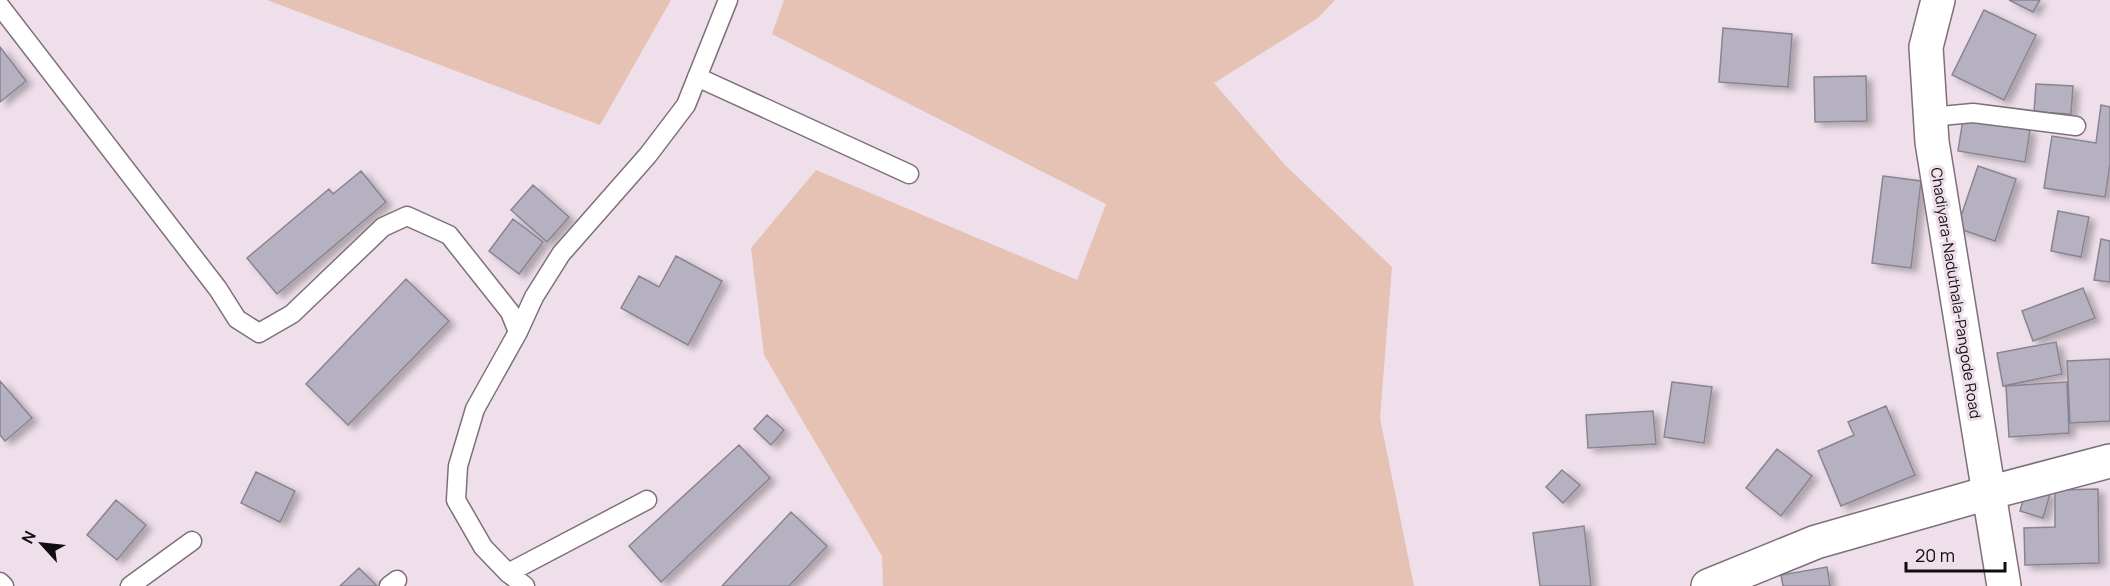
<svg xmlns="http://www.w3.org/2000/svg" width="2110" height="586" viewBox="0 0 2110 586" font-family="Manrope,sans-serif">
  <style>
    .green { fill: #e6c2b4 }
    .building { fill: #b6b1c0; stroke: #898492; stroke-width: 1.5; filter: url(#shadow) }
    .lines { fill: none; stroke-linecap: round; stroke-linejoin: round }
    .service-casing { stroke: #7e707a; stroke-width: 21 }
    .minor-casing { stroke: #7e707a; stroke-width: 36 }
    .tertiary-casing { stroke: #7e707a; stroke-width: 36 }
    .service { stroke: #fff; stroke-width: 18 }
    .minor { stroke: #fff; stroke-width: 33 }
    .tertiary { stroke: #fff; stroke-width: 33 }
    .labels { text-anchor: middle; dominant-baseline: central; stroke-width: 6; stroke-linejoin: round; paint-order: stroke }
    .street-label { font-size: 15px; fill: #110c10; stroke: #eedfea }
  </style>
  <defs>
    <filter id="shadow"><feDropShadow dx="6" dy="4" stdDeviation="3" flood-color="#0004"/></filter>
  </defs>
  <rect width="100%" height="100%" fill="#eedfea"/>
  <!-- green -->
  <path class="green" d="M267 0H671L600 125Z
    M784 0H1335L1318 18 1214 83 1285 165 1392 267 1380 418 1414 586H883L882 556 764 355 751 248 816 170 1077 280 1106 204 772 34Z"/>
  <!-- building -->
  <path class="building" d="M2009 0H2040L2033 12Z
    M1984 10 2036 35 2004 100 1952 75Z
    M1723 28 1792 34 1788 87 1719 82Z
    M0 47 26 81 0 102Z
    M1866 76 1867 121 1815 122 1814 77Z
    M2036 84 2073 86 2071 114 2034 112Z
    M2101 105 2110 107V164L2105 197 2044 188 2052 136 2096 143Z
    M1963 119 2030 130 2025 162 1958 151Z
    M1978 166 2016 179 1995 241 1957 228Z
    M361 171 386 202 277 294 247 258 329 189 333 194Z
    M1883 176 1921 181 1911 268 1872 263Z
    M533 185 569 217 547 242 511 210Z
    M2058 211 2089 217 2081 257 2051 251Z
    M513 219 543 242 519 274 489 251Z
    M2101 239 2110 241V282L2094 280Z
    M676 256 722 281 688 345 621 308 639 276 659 287Z
    M406 279 449 321 348 425 306 384Z
    M2083 288 2095 318 2033 341 2022 311Z
    M2056 342 2062 374 2003 386 1997 353Z
    M2110 359V421L2070 423 2067 361Z
    M0 381 32 418 5 441 0 435Z
    M1672 382 1712 387 1704 443 1664 437Z
    M2067 382 2069 433 2009 437 2006 386Z
    M1886 406 1915 475 1841 506 1818 451 1854 435 1848 422Z
    M1653 411 1656 444 1588 448 1586 415Z
    M767 415 784 430 771 445 754 429Z
    M739 445 770 478 661 582 629 546Z
    M1777 449 1812 476 1781 516 1746 488Z
    M1562 470 1580 485 1563 503 1546 487Z
    M256 472 295 491 280 522 241 503Z
    M2027 486 2050 494 2043 518 2020 511Z
    M2098 489 2099 563 2025 565 2024 528 2055 527V490Z
    M116 500 146 525 117 560 87 535Z
    M791 512 827 546 789 586H722Z
    M1584 526 1591 586H1540L1533 533Z
    M1827 567 1830 586H1783L1781 575Z
    M359 568 377 586H340Z"/>
  <g class="lines">
    <defs>
      <path id="service" d="M0 6 218 289 237 319 259 333 292 314 383 227 407 216 449 235 510 312 518 332
        M697 77 909 174
        M1930 117 1973 113 2076 126
        M508 573 647 500
        M0 582 4 586
        M130 586 192 541
        M389 586 397 580
        M525 586 508 573 483 547 456 500 458 466 475 409 518 332 534 297 561 254 648 155 686 105 728 0"/>
      <path id="minor" d="M1708 586 1816 542 1988 493 2110 461"/>
      <path id="tertiary" d="M1938 0 1926 47 1932 142 2004 586"/>
    </defs>
    <!-- service casing -->
    <use href="#service" class="service-casing"/>
    <!-- minor casing -->
    <use href="#minor" class="minor-casing"/>
    <!-- tertiary casing -->
    <use href="#tertiary" class="tertiary-casing"/>
    <!-- service -->
    <use href="#service" class="service"/>
    <!-- minor -->
    <use href="#minor" class="minor"/>
    <!-- tertiary -->
    <use href="#tertiary" class="tertiary"/>
  </g>
  <g class="labels">
    <!-- street labels -->
    <g class="street-label">
      <text transform="translate(1956 293) rotate(81)">Chadiyara-Naduthala-Pangode Road</text>
    </g>
  </g>
  <!-- north arrow -->
  <g transform="translate(42 544) rotate(297)" stroke="#eedfea" stroke-width="4.5" paint-order="stroke">
  <path d="M0-4.5L10 22L0 15L-10 22Z" fill="#110c10"/>
  <text y="-9" font-size="16" font-weight="bold" text-anchor="middle" fill="#110c10">N</text>
  </g>
  <!-- scale -->
  <path d="M1906 562v9h99v-9" fill="none" stroke="#110c10" stroke-width="3"/>
  <text x="1915" y="562" font-size="18" fill="#110c10" stroke="#eedfea" stroke-width="4.5" paint-order="stroke">20 m</text>
</svg>
